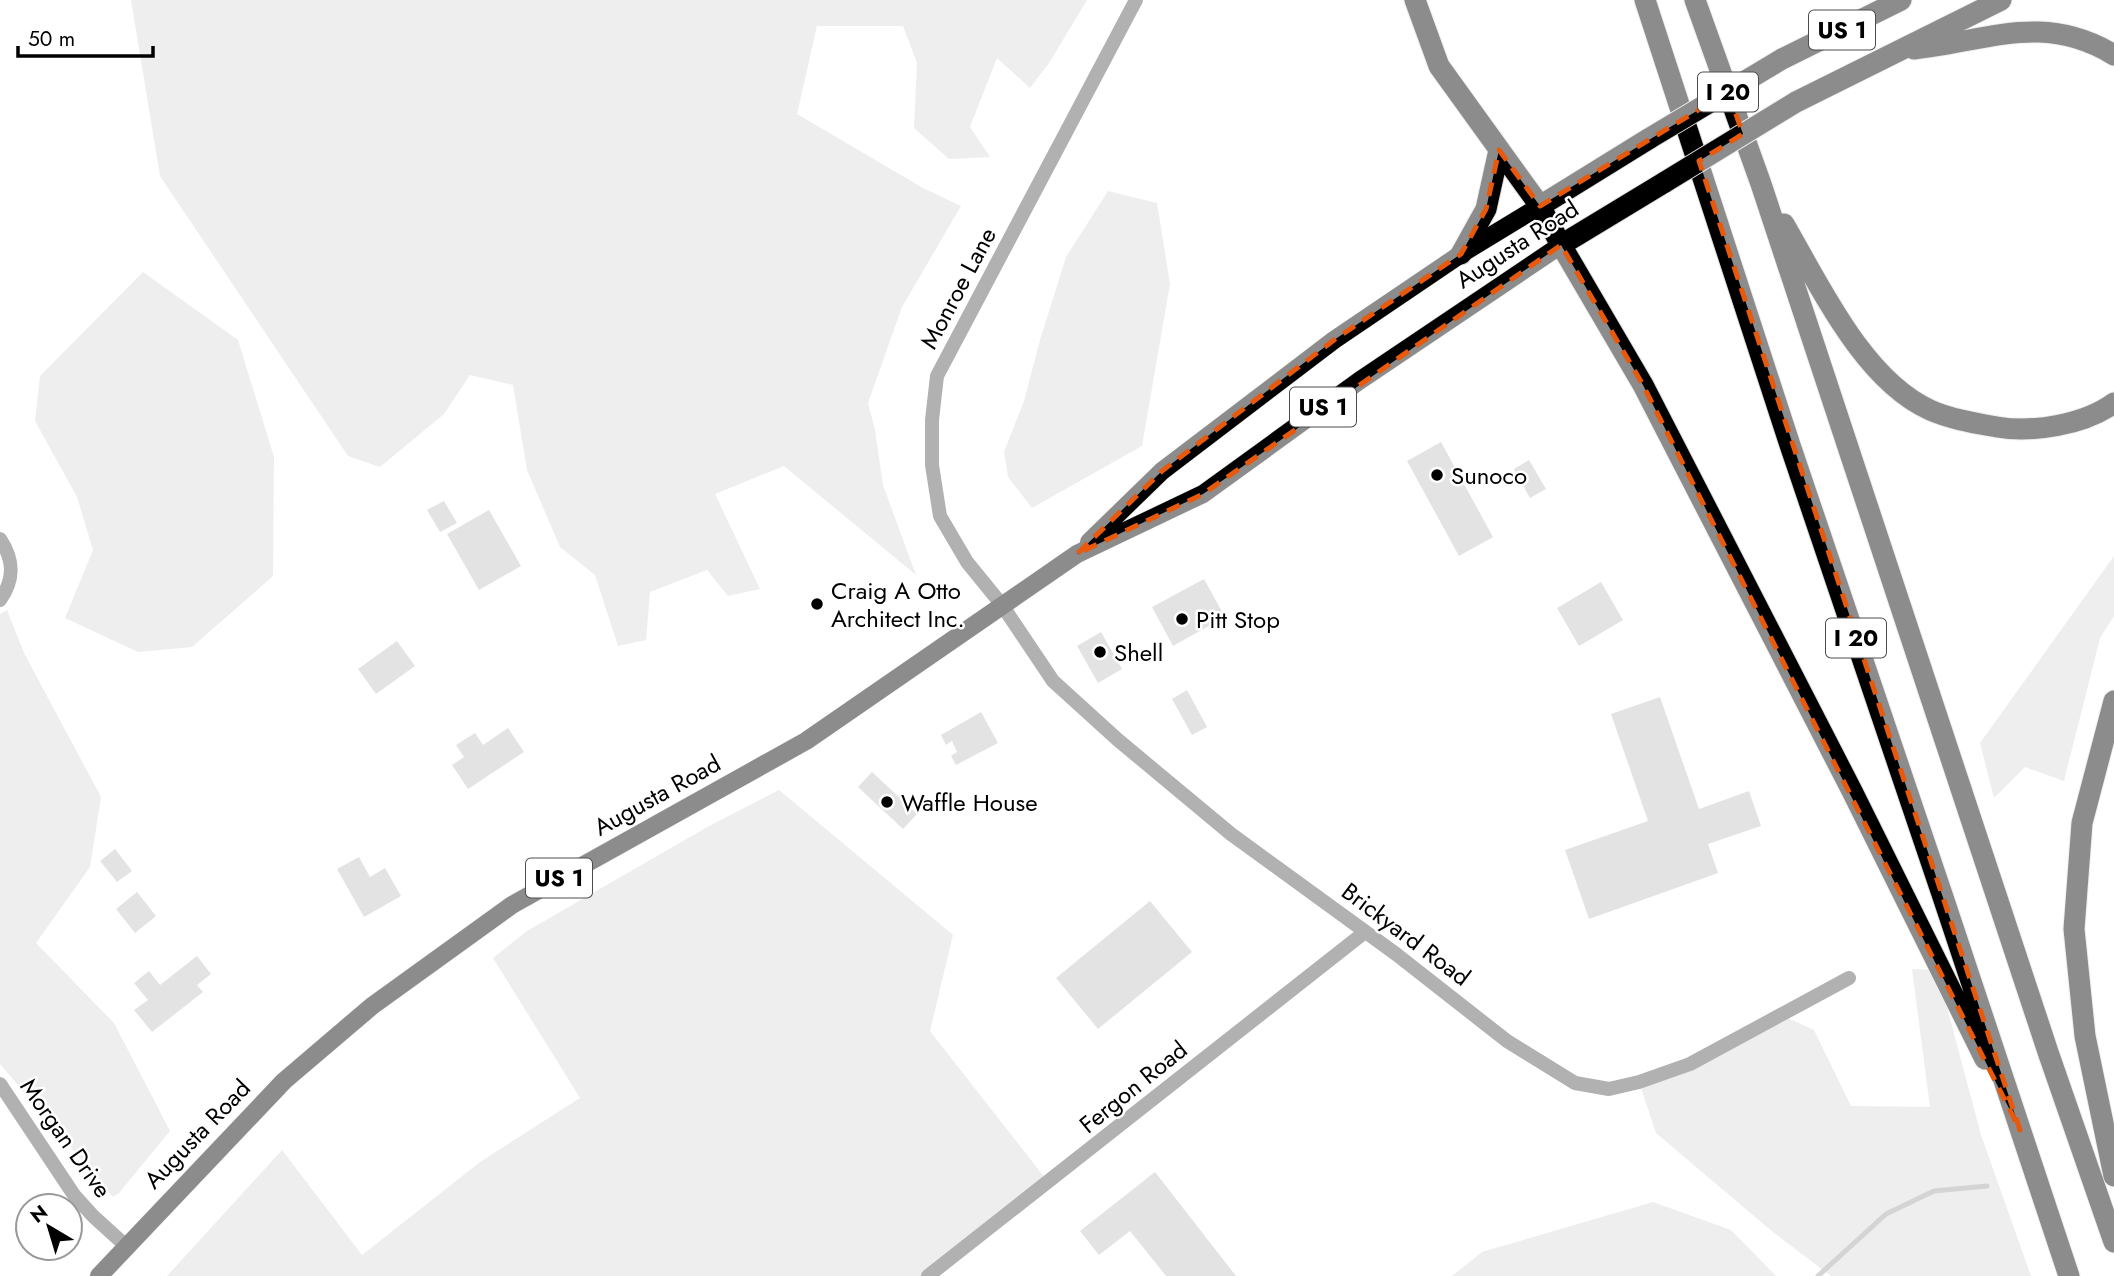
<svg xmlns="http://www.w3.org/2000/svg" width="2114" height="1276" viewBox="0 0 2114 1276" font-family="Jost,sans-serif">
  <style>
    .green { fill: #d9d9d9 }
    .lines { fill: none; stroke-linecap: round; stroke-linejoin: round }
    .stream { stroke: #a0a0a0; stroke-width: 5 }
    .building { fill: #c2c2c2 }
    .primary-casing { stroke: #dbdbdb; stroke-width: 19 }
    .highway-casing { stroke: #dbdbdb; stroke-width: 23 }
    .street { stroke: #525252; stroke-width: 14 }
    .primary { stroke: #000; stroke-width: 18 }
    .highway { stroke: #000; stroke-width: 21 }
    .highway-bridge-casing { stroke: #dbdbdb; stroke-width: 23; stroke-linecap: butt }
    .highway-bridge { stroke: #000; stroke-width: 21 }
    .marked { fill: none; stroke: #e8590c; stroke-width: 5; stroke-dasharray: 14 9; stroke-linejoin: round }
    .poi-dot { fill: #000; stroke: #fff; stroke-width: 2.5 }
    .labels { text-anchor: middle; dominant-baseline: central; stroke-width: 5; stroke-linejoin: round; paint-order: stroke }
    .shield { fill: #fff; stroke: #4c4c4c; stroke-width: 2 }
    .shield-label { font-size: 23px; font-weight: bold; fill: #000 }
    .street-label { font-size: 24px; fill: #000; stroke: #fff }
    .poi-label { font-size: 24px; fill: #000; stroke: #fff; text-anchor: start }
  </style>
  <rect width="100%" height="100%" fill="#fff"/>
  <!-- green -->
  <path class="green" d="M131 0H1087L1049 63 1030 88 997 58 970 127 990 157 949 159 914 128 917 63 903 26H817L797 114 923 188 961 206 902 307 868 403 875 430 883 485 916 575 784 466 715 494 760 589 728 596 707 570 650 592 646 640 618 646 595 575 560 547 527 470 513 385 470 375 444 414 380 467 348 456 160 176Z
    M1108 191 1157 203 1170 284 1142 446 1032 508 1008 477 1004 452 1024 401 1040 340 1066 257Z
    M143 272 238 340 274 457 273 576 192 647 138 652 65 618 93 550 77 497 35 421 40 376Z
    M2114 556V616L2100 638 2064 781 2025 767 1994 798 1980 743Z
    M7 610 24 653 101 797 90 867 36 943 114 1023 170 1131 119 1193 113 1197 0 1064V614Z
    M779 790 953 935 930 1031 1049 1183 928 1276H167L282 1150 362 1255 480 1162 580 1098 493 958 527 931 709 826Z
    M1912 969 1937 970 1981 1135 2031 1276H1831L1774 1233 1656 1133 1639 1082 1781 1015 1814 1030 1851 1106 1930 1107Z
    M1653 1202 1731 1230 1776 1276H1452L1482 1252Z"/>
  <g class="lines">
    <!-- stream -->
    <path class="stream" d="M1818 1276 1886 1214 1934 1191 1987 1186"/>
  </g>
  <!-- building -->
  <path class="building" d="M1441 442 1493 537 1459 556 1407 461Z
    M1529 460 1546 489 1530 498 1514 469Z
    M444 501 457 523 440 532 427 510Z
    M489 510 521 566 479 590 447 534Z
    M1204 579 1225 617 1173 646 1152 607Z
    M1601 582 1623 620 1579 646 1557 608Z
    M1101 632 1122 669 1098 683 1077 646Z
    M397 641 415 666 376 694 358 669Z
    M1187 690 1207 727 1192 735 1172 699Z
    M1660 697 1699 809 1749 791 1761 826 1708 844 1718 873 1589 919 1565 850 1648 821 1611 714Z
    M981 712 998 743 956 765 951 756 957 752 952 741 946 745 941 735Z
    M508 728 524 752 468 789 452 765 464 757 456 745 475 733 483 745Z
    M872 772 917 814 903 829 858 787Z
    M115 849 132 871 117 882 100 861Z
    M359 857 370 877 385 868 401 896 364 917 337 869Z
    M137 892 156 916 135 933 116 909Z
    M1150 901 1192 952 1098 1029 1056 978Z
    M197 956 211 974 197 985 203 992 152 1032 134 1010 148 1000 134 983 149 971 160 985Z
    M1155 1172 1236 1276H1166L1130 1231 1099 1255 1080 1231Z"/>
  <g class="lines">
    <defs>
      <path id="primary" d="M1089 542 1162 471 1334 340 1461 254 1540 206
        M99 1276 284 1081 372 1006 512 905 806 741 1077 554 1203 494 1359 381 1561 245"/>
      <path id="highway" d="M1415 0 1439 66 1540 206 1561 245 1643 385 1852 791 1985 1059
        M1645 0 1790 445 1943 897 2069 1276
        M1695 0 1761 184 2048 1052 2114 1242
        M1914 49C1987 41 2044 12 2114 55
        M1782 59 1901 0
        M1796 102 2001 0
        M1540 206 1650 138
        M1784 224C1819 284 1863 380 1930 410 1950 419 1975 423 1997 427 2032 433 2084 425 2114 403
        M1561 245 1665 182
        M1461 254 1486 209 1499 150
        M2114 701 2082 823 2074 929 2085 1036 2114 1176"/>
    </defs>
    <!-- primary casing -->
    <use href="#primary" class="primary-casing"/>
    <!-- highway casing -->
    <use href="#highway" class="highway-casing"/>
    <!-- street -->
    <path class="street" d="M1136 0 937 376 932 420V465L940 516 967 562 1002 605 1053 681 1118 740 1231 834 1396 954 1507 1041 1575 1083 1609 1089 1639 1082 1690 1064 1849 978
      M0 539C14 560 15 579 0 600
      M0 1084 74 1195 93 1216 126 1246
      M928 1276 1365 932"/>
    <!-- primary -->
    <use href="#primary" class="primary"/>
    <!-- highway -->
    <use href="#highway" class="highway"/>
    <defs>
      <path id="highway-bridge" d="M1650 138 1782 59
        M1665 182 1796 102"/>
    </defs>
    <!-- highway-bridge casing -->
    <use href="#highway-bridge" class="highway-bridge-casing"/>
    <!-- highway-bridge -->
    <use href="#highway-bridge" class="highway-bridge"/>
  </g>
  <!-- marked area -->
  <path d="M0 0H2114V1276H0ZM1728 92 1743 134 1699 161 2020 1130 1643 385 1561 245 1203 494 1077 554 1162 471 1334 340 1461 254 1486 209 1499 150 1540 206Z" fill="#fff" fill-opacity=".55" fill-rule="evenodd"/>
  <path class="marked" d="M1728 92 1743 134 1699 161 2020 1130 1643 385 1561 245 1203 494 1077 554 1162 471 1334 340 1461 254 1486 209 1499 150 1540 206Z"/>
  <!-- markers -->
  <g class="poi-dot">
    <circle cx="1437" cy="475" r="7"/>
    <circle cx="817" cy="604" r="7"/>
    <circle cx="1182" cy="619" r="7"/>
    <circle cx="1100" cy="652" r="7"/>
    <circle cx="887" cy="802" r="7"/>
  </g>
  <g class="labels">
    <!-- shield labels -->
    <g class="shield">
      <rect x="1809" y="10.5" width="66" height="39" rx="5"/>
      <rect x="1698" y="72.5" width="60" height="39" rx="5"/>
      <rect x="1290" y="387.5" width="66" height="39" rx="5"/>
      <rect x="1826" y="618.5" width="60" height="39" rx="5"/>
      <rect x="526" y="858.5" width="66" height="39" rx="5"/>
    </g>
    <g class="shield-label">
      <text x="1842" y="30">US 1</text>
      <text x="1728" y="92">I 20</text>
      <text x="1323" y="407">US 1</text>
      <text x="1856" y="638">I 20</text>
      <text x="559" y="878">US 1</text>
    </g>
    <!-- street labels -->
    <g class="street-label">
      <text transform="translate(1517 244) rotate(-33)">Augusta Road</text>
      <text transform="translate(958 288) rotate(-62)">Monroe Lane</text>
      <text transform="translate(657 795) rotate(-29)">Augusta Road</text>
      <text transform="translate(1406 934) rotate(37)">Brickyard Road</text>
      <text transform="translate(1133 1087) rotate(-39)">Fergon Road</text>
      <text transform="translate(197 1134) rotate(-46)">Augusta Road</text>
      <text transform="translate(66 1138) rotate(55)">Morgan Drive</text>
    </g>
    <!-- poi labels -->
    <g class="poi-label">
      <text x="1451" y="475">Sunoco</text>
      <text x="831" y="590">Craig A Otto<tspan x="831" dy="28">Architect Inc.</tspan></text>
      <text x="1196" y="619">Pitt Stop</text>
      <text x="1114" y="652">Shell</text>
      <text x="901" y="802">Waffle House</text>
    </g>
  </g>
  <!-- north arrow -->
  <g transform="translate(49 1227) rotate(322)"><circle r="33" fill="#ffffff" stroke="#999999" stroke-width="2"/>
  <path d="M0-5L12 26L0 18L-12 26Z" fill="#000000"/>
  <text y="-10" font-size="19" font-weight="bold" text-anchor="middle" fill="#000000">N</text>
  </g>
  <!-- scale -->
  <path d="M18 46v10h135v-10" fill="none" stroke="#000000" stroke-width="3.5"/>
  <text x="28" y="46" font-size="21" fill="#000000" stroke="#ffffff" stroke-width="5" paint-order="stroke">50 m</text>
</svg>
